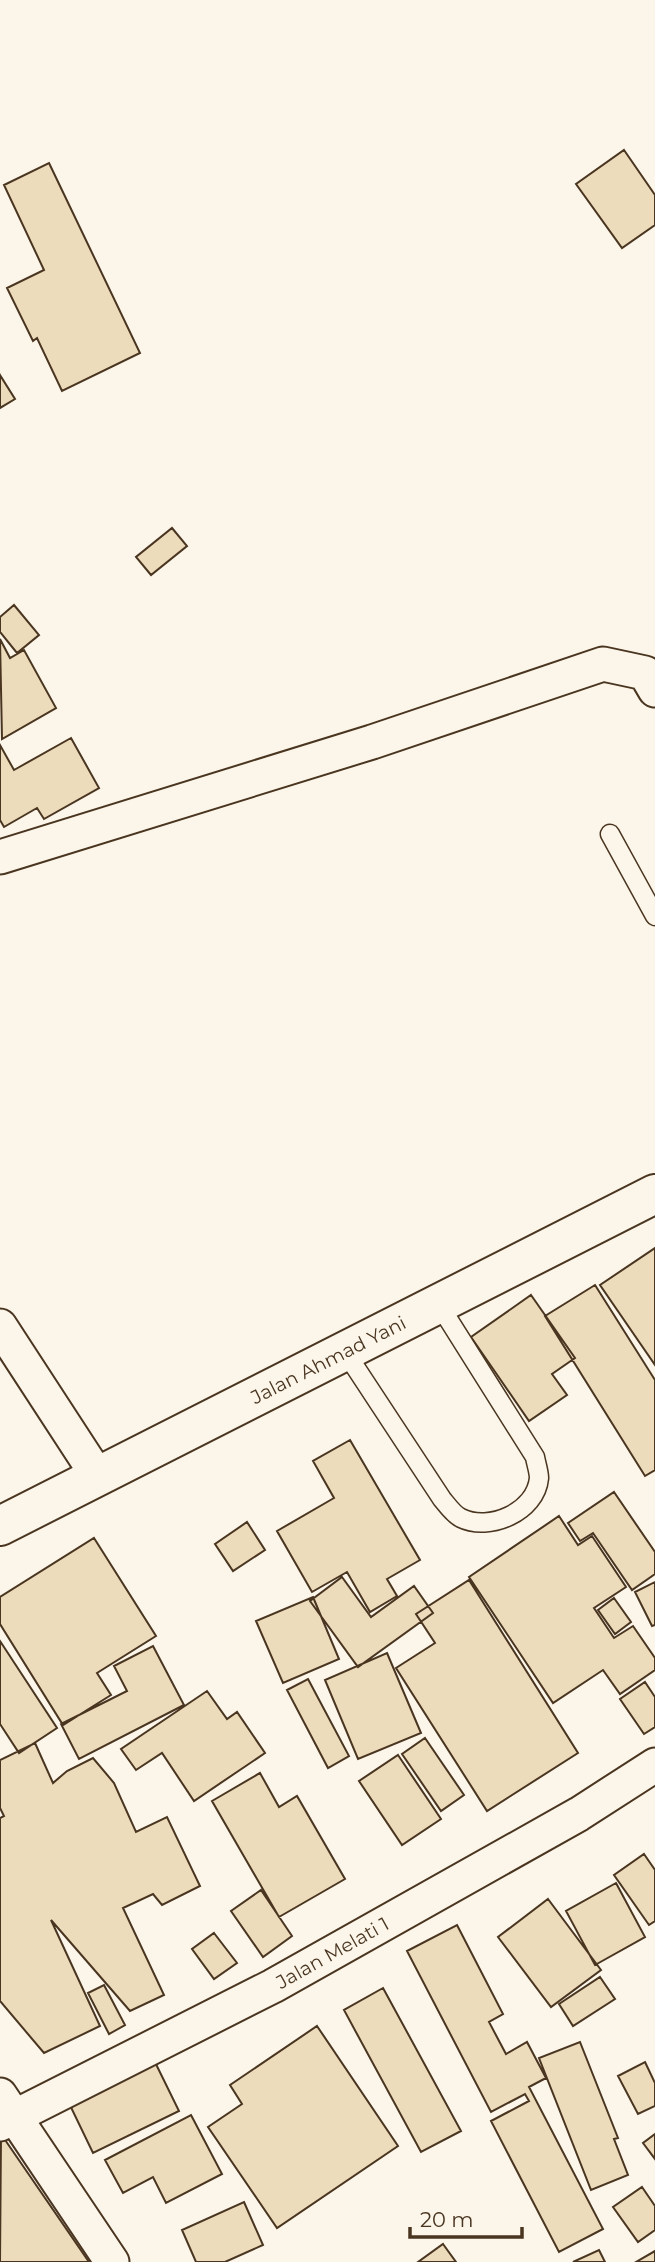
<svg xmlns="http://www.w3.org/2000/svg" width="655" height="2262" viewBox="0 0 655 2262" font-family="Montserrat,sans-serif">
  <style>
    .building { fill: #ecdcbc; stroke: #4a3520; stroke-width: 2 }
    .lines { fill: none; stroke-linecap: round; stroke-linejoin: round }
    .lane-casing { stroke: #4a3520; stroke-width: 21 }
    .street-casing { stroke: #4a3520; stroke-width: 37 }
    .highway-casing { stroke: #4a3520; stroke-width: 42 }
    .lane { stroke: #fbf6e9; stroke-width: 18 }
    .street { stroke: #fbf6e9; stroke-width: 33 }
    .highway { stroke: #fbf6e9; stroke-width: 38 }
    .labels { text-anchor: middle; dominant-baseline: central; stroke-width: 5; stroke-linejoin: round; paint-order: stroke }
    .street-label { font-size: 19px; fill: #4a3520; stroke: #fbf6e9 }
  </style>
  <rect width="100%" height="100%" fill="#fbf6e9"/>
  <!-- building -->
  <path class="building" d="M624 150 655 195V225L622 248 576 184Z
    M49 163 140 353 62 391 37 338 33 341 7 288 44 270 4 185Z
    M0 375 15 399 0 408Z
    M172 528 187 546 151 575 136 557Z
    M14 605 39 635 17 653 0 632V617Z
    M0 639 10 658 24 650 56 708 2 739Z
    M71 738 99 788 44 819 37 808 4 827 0 820V745L14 770Z
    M655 1248V1365L600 1285Z
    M595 1285 655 1380V1470L645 1476 545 1316Z
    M531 1295 575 1358 552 1374 567 1395 529 1421 471 1337Z
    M350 1440 420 1560 387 1579 397 1596 370 1612 347 1572 312 1592 277 1531 334 1498 313 1461Z
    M614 1492 655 1552V1574L632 1590 593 1533 580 1541 568 1523Z
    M559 1516 578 1545 592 1536 626 1587 594 1608 614 1638 633 1626 655 1658V1670L620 1694 603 1670 553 1703 469 1577Z
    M247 1522 265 1550 233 1571 215 1544Z
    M94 1538 156 1636 97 1673 111 1695 63 1725 0 1624V1597Z
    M342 1577 371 1617 414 1586 433 1613 358 1667 310 1601Z
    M469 1580 578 1753 487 1811 396 1668 435 1643 416 1614Z
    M655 1582V1625L652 1626 635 1592Z
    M313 1597 339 1659 283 1683 256 1621Z
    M614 1598 631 1622 615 1634 598 1610Z
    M0 1641 57 1728 19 1753 0 1724Z
    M153 1646 184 1705 79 1759 61 1724 127 1691 114 1666Z
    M387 1653 421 1733 358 1759 325 1680Z
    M308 1679 349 1756 328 1768 287 1690Z
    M645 1682 655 1697V1727L644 1734 620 1699Z
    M207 1691 227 1719 237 1712 265 1753 194 1801 162 1753 136 1770 121 1749Z
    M425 1738 464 1795 441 1811 402 1754Z
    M35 1743 53 1783 67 1771 93 1758 114 1783 136 1832 167 1817 200 1886 162 1905 153 1894 123 1908 164 1995 130 2011 51 1920 100 2026 44 2053 0 2001V1818L4 1816 0 1808V1760Z
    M398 1755 441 1819 402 1845 359 1781Z
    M260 1773 279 1807 297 1796 345 1879 279 1917 212 1801Z
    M644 1854 655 1870V1921L649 1925 614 1875Z
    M616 1883 645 1937 595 1965 566 1911Z
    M261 1890 292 1936 263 1957 231 1911Z
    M548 1899 601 1970 551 2007 498 1937Z
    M457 1925 503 2014 489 2022 506 2054 527 2042 546 2078 529 2087 603 2229 559 2252 491 2121 529 2101 525 2094 491 2112 407 1951Z
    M214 1933 237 1963 214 1979 192 1949Z
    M600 1977 615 1999 573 2026 559 2004Z
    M104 1985 125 2025 109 2034 88 1993Z
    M383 1988 461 2131 421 2152 344 2010Z
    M317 2026 398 2146 277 2228 208 2127 242 2104 230 2085Z
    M580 2042 618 2138 614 2139 628 2175 591 2190 539 2058Z
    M152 2056 179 2111 93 2153 66 2097Z
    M645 2062 655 2083V2106L638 2114 618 2076Z
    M191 2115 222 2174 166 2203 153 2177 123 2193 105 2160Z
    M1 2134 89 2262H0Z
    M655 2134V2159L643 2143Z
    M642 2187 655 2206V2230L638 2242 613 2207Z
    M244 2202 263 2245 225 2262H196L182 2230Z
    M443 2244 456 2262H418Z
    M599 2250 605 2262H573Z
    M655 2251V2262H636Z"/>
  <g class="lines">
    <defs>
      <path id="lane" d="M610 834 655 916
        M344 1350 442 1499C447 1505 454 1515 461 1518 489 1532 536 1512 539 1478 539 1472 536 1463 535 1457L438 1303"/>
      <g id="street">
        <path d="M0 857 372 742 603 664 645 673 655 690"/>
        <path d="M0 1326 97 1475"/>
        <path d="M0 2095 112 2262"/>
        <path id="s1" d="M0 2124 273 1986 579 1814 655 1765"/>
      </g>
      <g id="highway">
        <path id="s2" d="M0 1526 655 1194"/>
      </g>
    </defs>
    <!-- lane casing -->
    <use href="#lane" class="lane-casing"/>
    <!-- street casing -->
    <use href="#street" class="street-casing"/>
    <!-- highway casing -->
    <use href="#highway" class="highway-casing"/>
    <!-- lane -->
    <use href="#lane" class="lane"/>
    <!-- street -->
    <use href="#street" class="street"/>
    <!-- highway -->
    <use href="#highway" class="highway"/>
  </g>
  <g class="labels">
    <!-- street labels -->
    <g class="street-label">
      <text stroke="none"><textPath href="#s2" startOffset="368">Jalan Ahmad Yani</textPath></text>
      <text stroke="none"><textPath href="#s1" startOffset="374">Jalan Melati 1</textPath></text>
    </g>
  </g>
  <!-- scale -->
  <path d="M410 2227v10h112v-10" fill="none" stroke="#4a3520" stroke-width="3.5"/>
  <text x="420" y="2227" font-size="21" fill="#4a3520" stroke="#fbf6e9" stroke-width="5" paint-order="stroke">20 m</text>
</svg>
